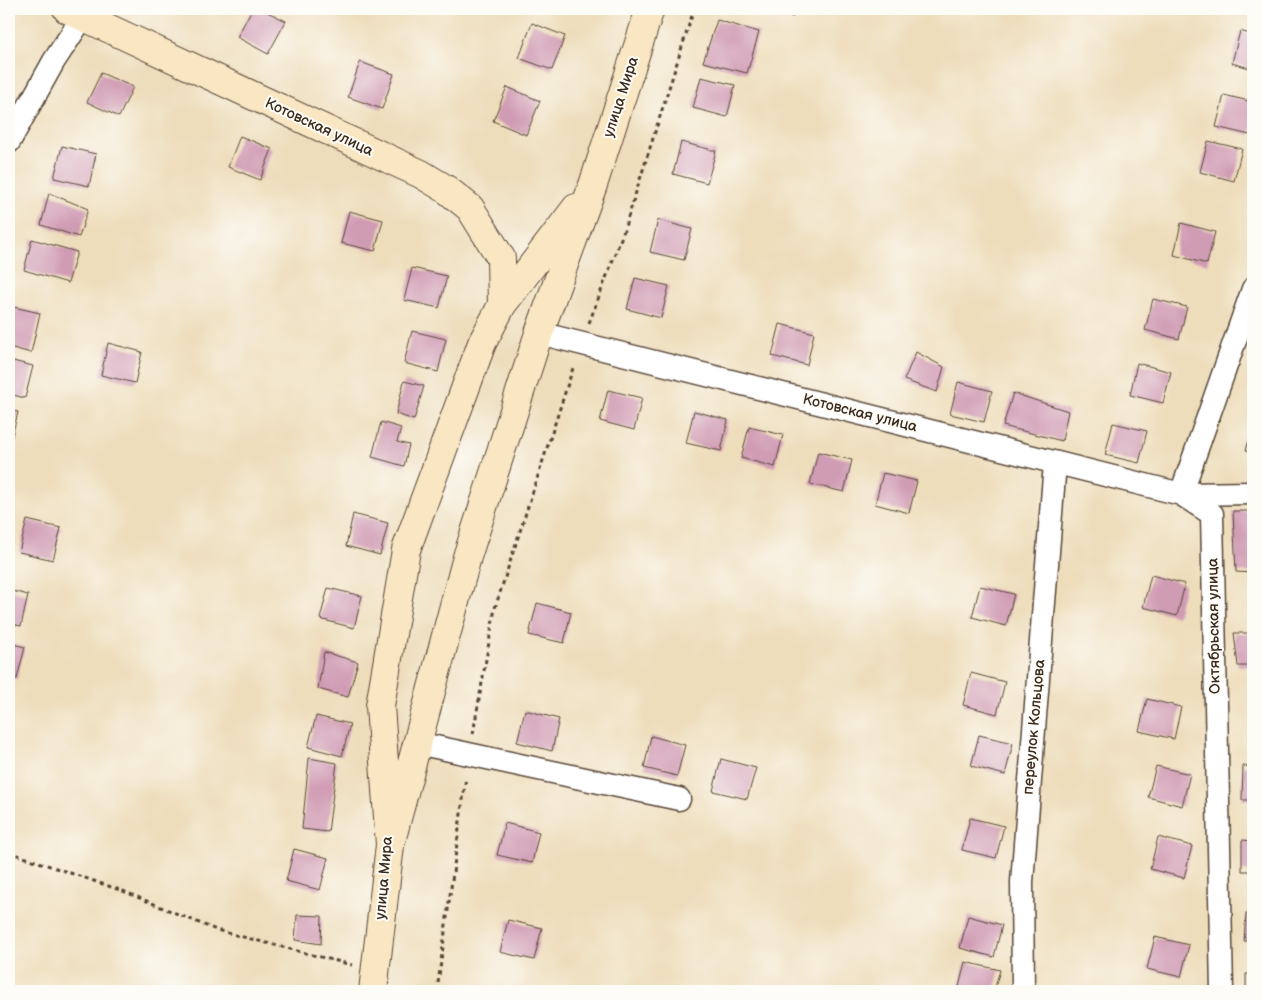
<svg xmlns="http://www.w3.org/2000/svg" width="1262" height="1000" viewBox="0 0 1262 1000" font-family="'Balsamiq Sans',sans-serif">
  <style>
    .building { fill: #d09cb4 }
    .lines { fill: none; stroke-linecap: round; stroke-linejoin: round }
    .street-casing { stroke: #564536; stroke-width: 25 }
    .secondary-casing { stroke: #564536; stroke-width: 30 }
    .path { stroke: #564536; stroke-width: 3; stroke-dasharray: 4 4; stroke-linecap: butt }
    .street { stroke: #fff; stroke-width: 22 }
    .secondary { stroke: #f9e7c3; stroke-width: 28 }
    .labels { text-anchor: middle; dominant-baseline: central; stroke-width: 4; stroke-linejoin: round; paint-order: stroke }
    .street-label { font-size: 15px; fill: #3b2a1e; stroke: #fdfcf7 }
  </style>
  <rect width="100%" height="100%" fill="#fdfcf7"/>
  <filter id="ink" filterUnits="userSpaceOnUse"><feTurbulence type="fractalNoise" baseFrequency=".02" numOctaves="2"/><feDisplacementMap in="SourceGraphic" scale="10" xChannelSelector="R" yChannelSelector="G"/><feConvolveMatrix kernelMatrix="1 2 1 2 8 2 1 2 1" color-interpolation-filters="sRGB"/></filter>
  <filter id="wash" filterUnits="userSpaceOnUse"><feTurbulence type="fractalNoise" baseFrequency=".0096" numOctaves="4" result="noise"/><feDisplacementMap in="SourceGraphic" scale="20" xChannelSelector="R" yChannelSelector="G"/><feGaussianBlur stdDeviation="1.12" result="paint"/><feColorMatrix in="noise" values="0 0 0 0 0 0 0 0 0 0 0 0 0 0 0 0 0 1.4 0 .05"/><feComposite in="paint" operator="in"/></filter>
  <g filter="url(#wash)">
    <rect width="100%" height="100%" fill="#edb"/>
    <g id="blocks">
      <!-- building -->
      <path class="building" d="M252 9H261L286 21 268 54 237 37Z
        M772 9H796L793 17Z
        M717 20 759 32 747 73 703 62Z
        M532 23 565 36 552 70 519 58Z
        M1240 31 1253 35V69L1232 63Z
        M360 62 394 74 382 109 348 97Z
        M101 73 133 87 119 117 87 102Z
        M701 77 735 85 727 117 693 108Z
        M507 87 540 101 526 135 493 121Z
        M1224 95 1253 102V122L1250 135 1216 127Z
        M240 136 272 149 260 180 228 167Z
        M1208 141 1242 149 1234 181 1200 172Z
        M681 142 716 151 707 183 673 174Z
        M62 146 96 154 89 186 54 178Z
        M49 193 88 209 79 237 41 225Z
        M349 211 383 220 375 251 341 243Z
        M658 220 692 229 684 260 650 252Z
        M1181 223 1215 232 1207 264 1174 255Z
        M32 239 77 252 68 283 24 270Z
        M412 268 447 276 439 308 404 300Z
        M635 278 669 286 661 318 627 309Z
        M1153 299 1187 307 1179 339 1145 330Z
        M9 306 40 313 31 353 9 347Z
        M780 324 814 333 807 365 772 356Z
        M412 331 446 339 438 372 404 363Z
        M108 343 142 352 135 383 101 375Z
        M916 352 944 367 937 392 904 380Z
        M9 360 33 366 25 398 9 394Z
        M1137 363 1171 372 1163 403 1130 395Z
        M404 381 424 386 414 420 396 414Z
        M958 382 992 391 984 422 950 414Z
        M608 390 642 398 634 430 600 421Z
        M1013 393 1068 411 1062 441 1003 426Z
        M9 410 18 412 10 444H9Z
        M694 411 728 420 721 451 686 443Z
        M381 422 401 428 397 442 409 445 404 466 372 457Z
        M1113 423 1147 431 1139 463 1105 455Z
        M749 427 783 435 775 467 741 458Z
        M1253 428V452L1246 450Z
        M818 452 852 460 844 492 810 484Z
        M883 473 917 481 909 513 875 504Z
        M1233 511H1253V573L1236 572Z
        M353 514 388 523 380 555 346 546Z
        M27 520 61 528 53 560 19 552Z
        M1151 575 1185 584 1177 616 1143 607Z
        M980 586 1014 594 1006 626 972 617Z
        M328 588 362 596 354 628 320 619Z
        M9 590 28 595 21 626 9 623Z
        M537 603 571 612 564 643 529 635Z
        M1234 633H1253V666H1238Z
        M9 643 25 647 17 679 9 677Z
        M324 652 358 662 348 697 318 689Z
        M971 673 1005 682 997 714 963 705Z
        M1147 699 1181 707 1174 739 1139 731Z
        M525 710 559 719 552 751 517 742Z
        M316 716 350 724 342 756 308 747Z
        M979 735 1013 743 1005 775 971 766Z
        M651 736 685 745 677 776 644 768Z
        M309 758 337 763 328 832 302 829Z
        M721 759 756 768 747 799 713 791Z
        M1156 766 1190 774 1182 806 1148 797Z
        M1243 766 1253 767V800H1242Z
        M970 818 1004 826 996 858 962 850Z
        M505 823 539 832 532 863 497 855Z
        M1158 837 1192 846 1184 878 1150 869Z
        M1242 840 1253 841V871H1242Z
        M294 849 328 858 320 890 286 881Z
        M1246 914H1253V941H1244Z
        M297 915 322 916 321 944 295 940Z
        M968 916 1002 925 994 957 960 948Z
        M508 920 542 928 534 960 500 952Z
        M1155 937 1189 945 1181 977 1147 969Z
        M965 962 1000 970 994 991H958Z
        M1246 974H1253V991H1246Z"/>
    </g>
  </g>
  <g filter="url(#ink)">
    <use href="#blocks" fill-opacity="0" stroke="#564536" stroke-width="1"/>
    <g class="lines">
      <defs>
        <path id="street" d="M9 142 54 61 88 9
          M539 333 1181 494 1253 493
          M417 743 679 799
          M1023 991 1022 882 1055 463
          M1222 991 1212 514 1181 494 1253 289"/>
        <path id="secondary" d="M67 9 421 174 446 189 470 208 501 258 502 305
          M390 845 467 557 539 333 593 185 650 9
          M373 991 390 845 380 706 406 550 482 343 502 305 576 208"/>
      </defs>
      <!-- street casing -->
      <use href="#street" class="street-casing"/>
      <!-- secondary casing -->
      <use href="#secondary" class="secondary-casing"/>
      <!-- path -->
      <path class="path" d="M589 323 623 233 694 9
        M473 734 495 608 574 365
        M9 852 123 891 216 930 352 965
        M437 991 466 777"/>
      <!-- street -->
      <use href="#street" class="street"/>
      <!-- secondary -->
      <use href="#secondary" class="secondary"/>
    </g>
  </g>
  <g class="labels">
    <!-- street labels -->
    <g class="street-label">
      <text transform="translate(621 97) rotate(-72)">улица Мира</text>
      <text transform="translate(319 127) rotate(25)">Котовская улица</text>
      <text transform="translate(860 413) rotate(14)">Котовская улица</text>
      <text transform="translate(1214 626) rotate(-91)">Октябрьская улица</text>
      <text transform="translate(1034 727) rotate(-85)">переулок Кольцова</text>
      <text transform="translate(384 878) rotate(-85)">улица Мира</text>
    </g>
  </g>
  <!-- margin -->
  <rect width="1262" height="1000" fill="none" stroke="#fdfcf7" stroke-width="30"/>
</svg>
